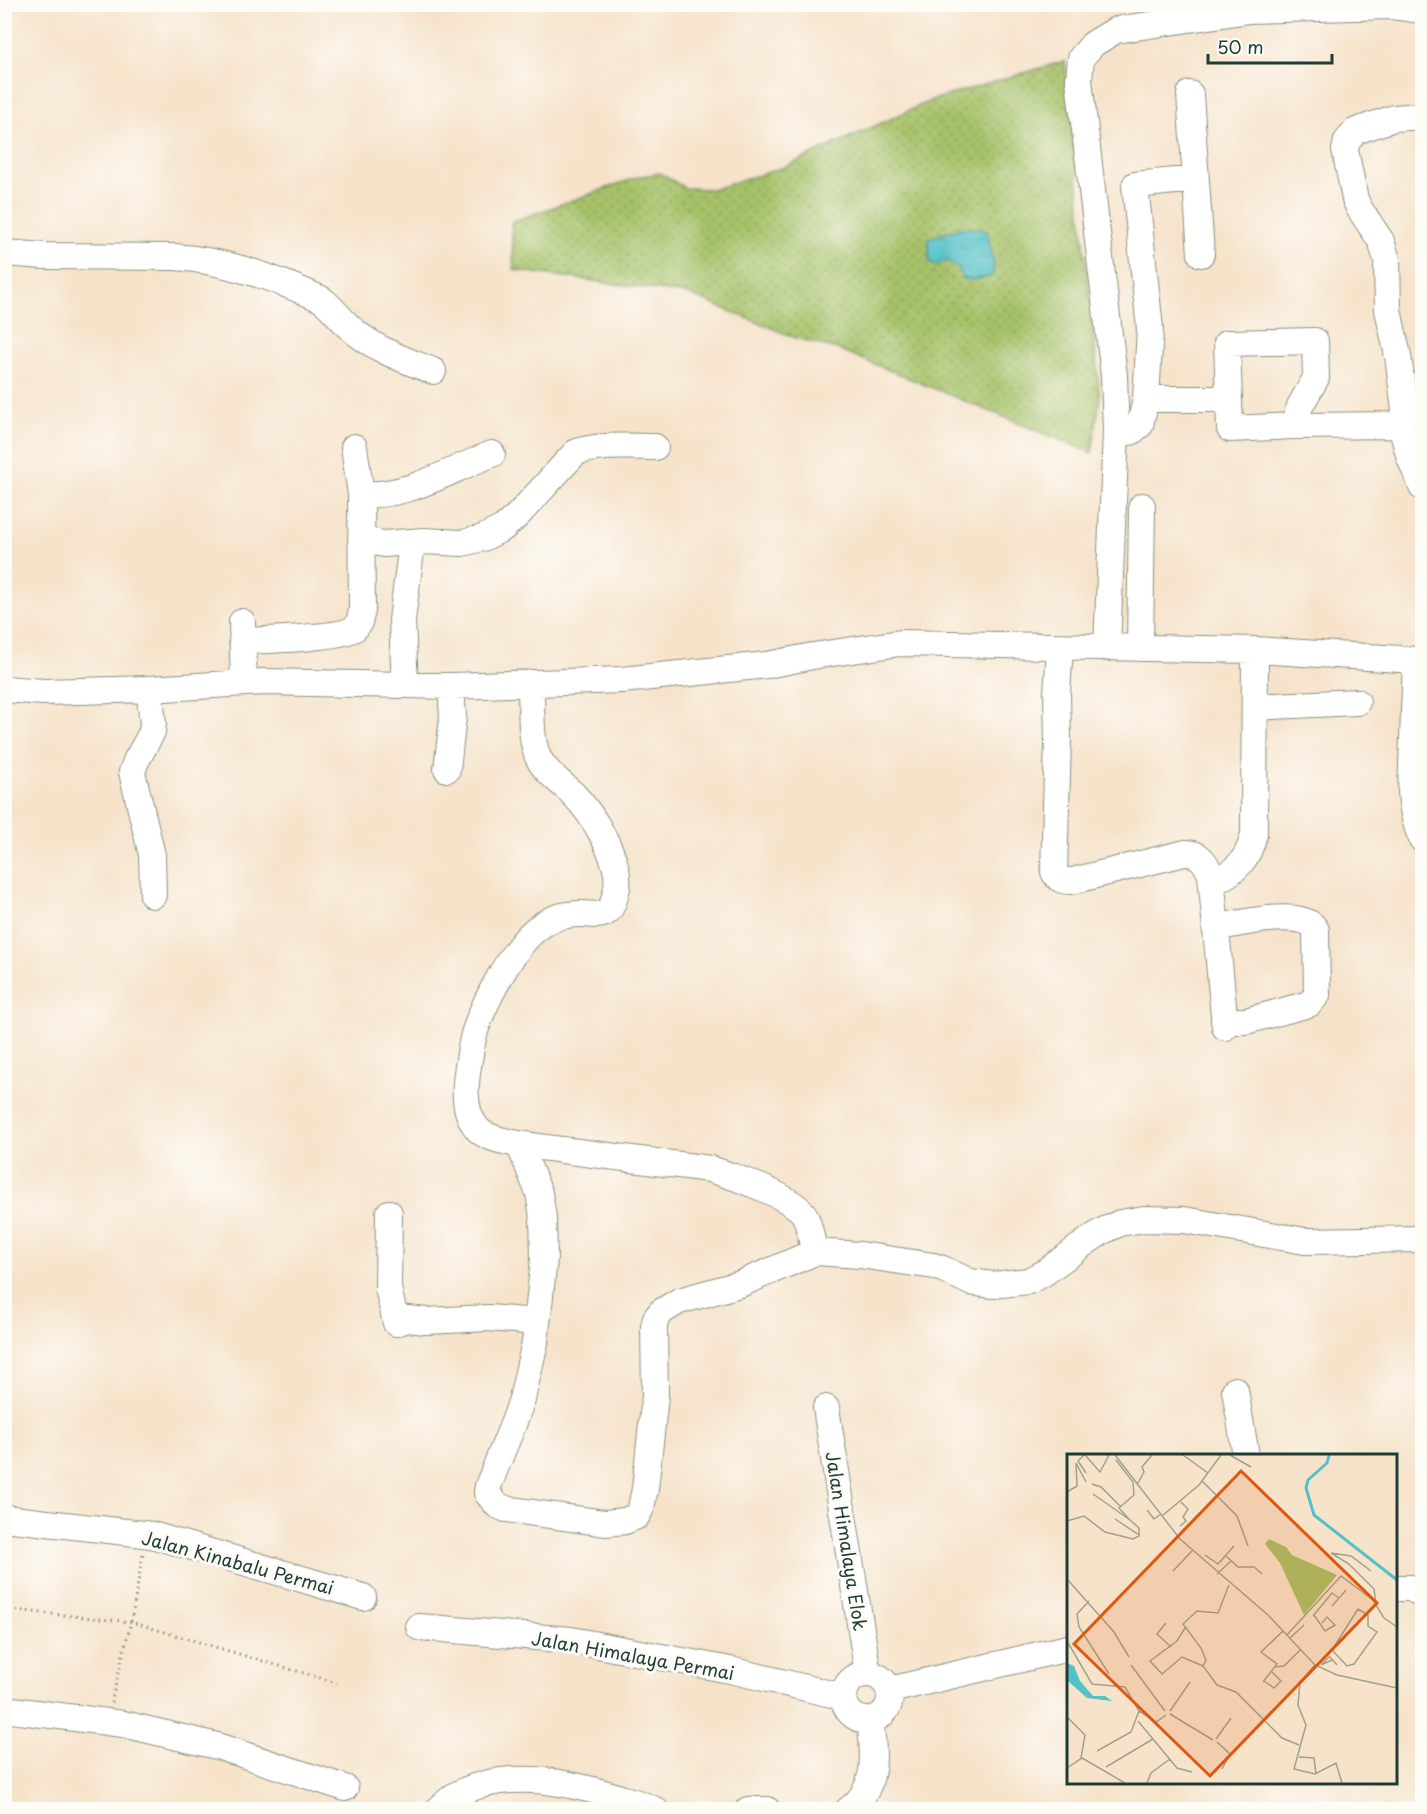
<svg xmlns="http://www.w3.org/2000/svg" width="1427" height="1814" viewBox="0 0 1427 1814" font-family="'Playpen Sans',sans-serif">
  <style>
    .grass { fill: url(#grass-dots); stroke: #627f4e; stroke-width: 1.5 }
    .water { fill: url(#water-ripples); stroke: #397f7e; stroke-width: 1.5 }
    .lines { fill: none; stroke-linecap: round; stroke-linejoin: round }
    .minor-casing { stroke: #8a907f; stroke-width: 28 }
    .path { stroke: #8a907f; stroke-width: 3; stroke-dasharray: 1.5 4.5; stroke-linecap: butt }
    .minor { stroke: #fff; stroke-width: 26 }
    .labels { text-anchor: middle; dominant-baseline: central; stroke-width: 6; stroke-linejoin: round; paint-order: stroke }
    .street-label { font-size: 18px; fill: #1f3d34; stroke: #fdfcf7 }
    .inset-river { fill: none; stroke: #53c1c8; stroke-width: 3 }
    .inset-road { fill: none; stroke: #a0a18e; stroke-width: 1.5 }
    .view { fill: #de580e; fill-opacity: 0.15; stroke: #de580e; stroke-width: 3 }
    .inset-edge { fill: none; stroke: #1f3d34; stroke-width: 3 }
  </style>
  <defs>
    <pattern id="grass-dots" width="8" height="8" patternUnits="userSpaceOnUse" patternTransform="scale(1.5)"><rect width="8" height="8" fill="#a6c168"/><path d="M2 2h.1M6 6h.1" fill="none" stroke="#879e56" stroke-width="1.8" stroke-linecap="round"/></pattern>
    <pattern id="water-ripples" width="26" height="14" patternUnits="userSpaceOnUse" patternTransform="scale(1.5)"><rect width="26" height="14" fill="#53c1c8"/><path d="M2 4q2-2 4 0t4 0M15 11q2-2 4 0t4 0" fill="none" stroke="#449ea3"/></pattern>
  </defs>
  <rect width="100%" height="100%" fill="#fdfcf7"/>
  <filter id="ink" filterUnits="userSpaceOnUse"><feTurbulence type="fractalNoise" baseFrequency=".0167" numOctaves="2"/><feDisplacementMap in="SourceGraphic" scale="12" xChannelSelector="R" yChannelSelector="G"/><feConvolveMatrix kernelMatrix="1 2 1 2 8 2 1 2 1" color-interpolation-filters="sRGB"/></filter>
  <filter id="wash" filterUnits="userSpaceOnUse"><feTurbulence type="fractalNoise" baseFrequency=".008" numOctaves="4" result="noise"/><feDisplacementMap in="SourceGraphic" scale="24" xChannelSelector="R" yChannelSelector="G"/><feGaussianBlur stdDeviation="1.35" result="paint"/><feColorMatrix in="noise" values="0 0 0 0 0 0 0 0 0 0 0 0 0 0 0 0 0 1.4 0 .05"/><feComposite in="paint" operator="in"/></filter>
  <g filter="url(#wash)">
    <rect width="100%" height="100%" fill="#f6e3ca"/>
    <!-- grass -->
    <path class="grass" d="M1065 61 1100 397 1092 453 837 349 796 338 688 294 514 270 511 222 641 176 660 173 685 188 714 189 785 167 932 100Z"/>
    <!-- water -->
    <path class="water" d="M961 228H977L987 231 994 267 992 276 972 280 961 278V272C954 264 946 257 936 266L929 261V238Z"/>
  </g>
  <g filter="url(#ink)">
    <g class="lines">
      <defs>
        <path id="minor" d="M1190 94 1201 254
          M1422 116 1394 118 1356 131 1347 141 1345 150 1355 199 1359 208 1381 241 1387 260 1388 310 1398 356 1405 410 1401 425 1410 458 1422 487
          M4 253 45 256 174 257C225 260 274 278 321 299 334 308 342 322 354 331 378 351 405 360 433 371
          M1315 341 1316 378 1300 406 1294 426 1230 429 1227 343Z
          M1146 399H1229
          M1294 426 1401 425
          M1116 431 1131 432 1140 425 1146 399 1150 329 1135 185 1195 179
          M361 494C407 498 449 470 492 454
          M361 540 384 544 423 541 462 543 483 538 503 528 517 516 575 453C594 444 633 447 655 447
          M242 622 244 683
          M242 641C263 640 342 638 355 628 360 624 360 617 362 611L361 494 354 447
          M1060 647 1057 693 1058 742 1054 872C1058 880 1063 881 1072 881L1185 853C1200 852 1206 863 1211 875L1225 1027
          M1107 648 1116 431 1114 376 1079 80 1081 58 1093 44 1116 30 1249 10 1392 6 1422 10
          M1140 648 1142 506
          M1416 660 1411 792C1412 809 1415 824 1422 839
          M531 683C532 704 529 741 539 759 546 773 562 783 573 794 592 813 621 860 617 887 610 928 596 910 568 915 556 916 545 922 535 930 510 951 476 1015 471 1048 467 1073 459 1105 476 1127 478 1130 483 1134 486 1135 507 1145 539 1146 562 1150 611 1156 661 1163 710 1169 730 1175 797 1198 805 1216 810 1226 811 1240 815 1252L860 1255 934 1266 943 1269 970 1282 993 1285 1028 1281 1044 1273 1089 1240 1103 1231 1120 1223 1144 1219 1184 1220 1305 1241 1422 1239
          M405 685 402 620 411 551 414 542
          M4 689 44 692 149 689 264 682 451 686 622 680 767 665 813 656 900 643 1255 650 1416 660 1422 659
          M149 689 153 723 152 732 136 761 132 772 152 855 153 895
          M1255 707 1357 702
          M447 769 453 717 451 686
          M1212 883C1236 871 1248 861 1254 834L1255 650
          M1215 928C1236 924 1305 907 1316 930L1317 995 1309 1004 1246 1021H1224
          M519 1144 539 1193 543 1217 544 1259 535 1342 522 1399 514 1422 488 1486 487 1493 497 1505 506 1509 605 1523 625 1521 637 1516 641 1508 645 1489 655 1396 654 1326 656 1318 661 1312 679 1301 740 1284 815 1252
          M389 1213 388 1288 396 1323 408 1319 426 1321 489 1318 537 1322
          M1235 1390 1246 1456
          M826 1408 868 1674
          M4 1518 152 1535 363 1597
          M1396 1588H1410L1422 1594
          M419 1627 571 1640 730 1670 844 1697
          M844 1697a23 23 0 1 1 46 0a23 23 0 1 1-46 0Z
          M890 1690 1068 1648
          M4 1709 123 1724 217 1746 345 1788
          M438 1810C444 1805 450 1798 456 1795 504 1769 562 1781 611 1795 626 1800 641 1803 655 1810
          M748 1810H767
          M848 1810C879 1789 874 1752 870 1720"/>
      </defs>
      <!-- minor casing -->
      <use href="#minor" class="minor-casing"/>
      <!-- path -->
      <path class="path" d="M4 1609 131 1622 337 1683
        M111 1703 131 1622 143 1554"/>
      <!-- minor -->
      <use href="#minor" class="minor"/>
    </g>
  </g>
  <g class="labels">
    <!-- street labels -->
    <g class="street-label">
      <text transform="translate(847 1541) rotate(81)">Jalan Himalaya Elok</text>
      <text transform="translate(238 1562) rotate(15)">Jalan Kinabalu Permai</text>
      <text transform="translate(633 1655) rotate(10)">Jalan Himalaya Permai</text>
    </g>
  </g>
  <!-- overview -->
  <g transform="translate(1067 1454)">
    <rect width="330" height="330" fill="#f6e3ca"/>
    <path d="M202 85 219 93 225 101 270 121 237 161 213 109 198 90Z" fill="#a6c168"/>
    <path d="M0 209 7 212 13 227 26 242H38L45 247 20 244 1 227Z" fill="#53c1c8"/>
    <path class="inset-river" d="M262 1 260 9 241 26 239 34 247 61 330 126"/>
    <path class="inset-road" d="M17 1 11 7 19 19M18 1 33 18 42 1M48 1 113 85 201 161 248 211 270 221 330 234M116 1 141 19M163 1 184 13M9 9 19 28M135 27 170 62 181 92M71 29 77 18 75 13 85 1M25 30 34 33 54 53M0 38 10 32 9 9M26 40 63 66 52 54 67 41 66 28 49 6M80 56 87 65 94 60M95 62 132 31 154 1M48 65 72 81M0 67 17 62 38 78 66 85 72 82V74L63 66M113 72 119 67 116 63 121 55 114 48M138 101 151 110 167 92M159 102 171 113H187L195 120M106 117 125 97M304 117 284 102 264 99 282 110 307 135 309 149M150 120 164 107M0 125 47 178 62 203M162 131 151 159 130 157 116 170 134 194 139 206 136 212 150 231 169 238 215 284 232 291M22 147 10 160 12 173 42 220M265 152 279 136M291 155 301 161V172L310 178 287 210 280 212 265 196ZM247 161 258 177 268 171 260 163 255 169M246 162 265 139 272 144M99 169 90 180 104 193M118 174 110 187 83 207 95 220 115 203 136 212M220 181 274 122 306 146 317 164 330 173M223 184 237 171M0 187 25 230 58 233 72 257 64 278 30 297M265 206 254 211 262 203H263L270 211M64 211 98 257M248 211 233 228 231 251 239 271 227 315 248 320 269 309 275 329M208 213 217 212 234 195M197 227 207 234 214 227 205 218M196 228 210 210 194 198 216 177M72 257 89 268 99 261M103 257 123 228M103 260 146 286M0 263 18 281 14 304M71 267 110 314 125 318M149 285 164 264M150 288 163 300 155 315M232 303 247 304 249 320M39 313 86 285M0 314 15 304 58 329M80 329 84 319 103 305"/>
    <path class="view" d="M174 17 310 149 143 322 7 190Z"/>
    <rect width="330" height="330" class="inset-edge"/>
  </g>
  <!-- margin -->
  <rect width="1427" height="1814" fill="none" stroke="#fdfcf7" stroke-width="24"/>
  <!-- scale -->
  <path d="M1208 54v9h124v-9" fill="none" stroke="#1f3d34" stroke-width="3"/>
  <text x="1217" y="54" font-size="18" fill="#1f3d34" stroke="#fdfcf7" stroke-width="4.5" paint-order="stroke">50 m</text>
</svg>
